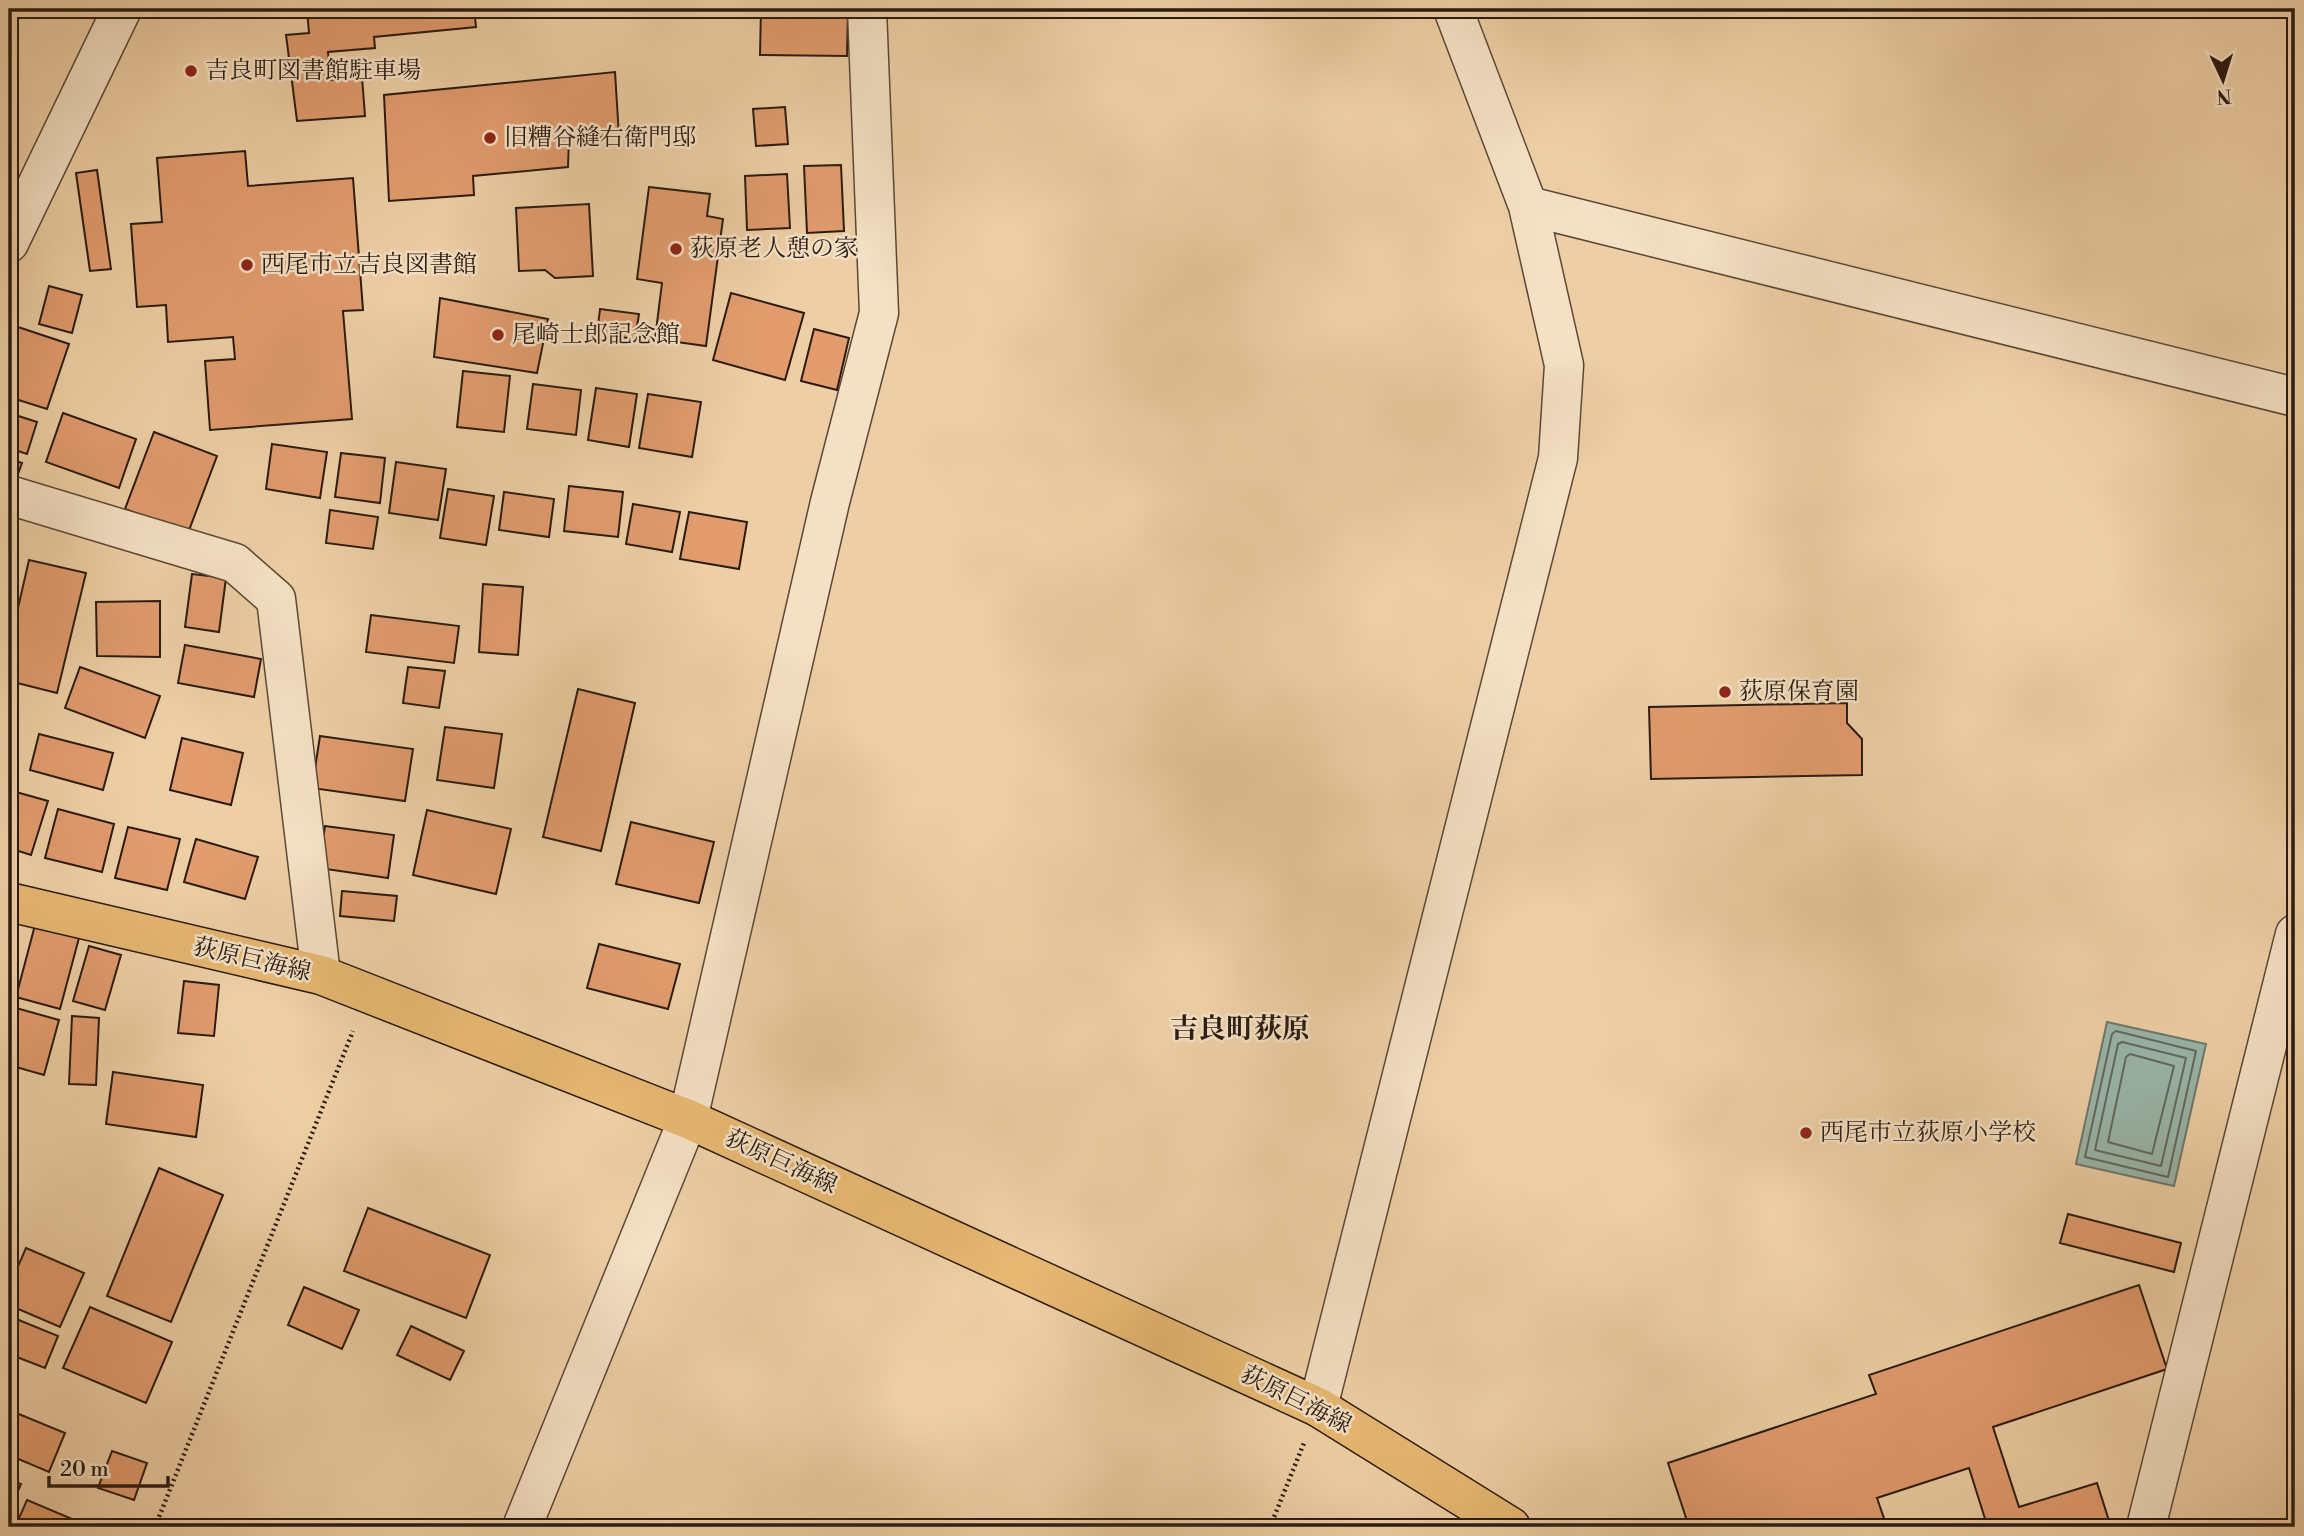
<svg xmlns="http://www.w3.org/2000/svg" width="2304" height="1536" viewBox="0 0 2304 1536" font-family="'Libre Bodoni','Noto Serif JP',serif">
  <style>
    .water { fill: #99b6aa; stroke: #6d786d; stroke-width: 2 }
    .lines { fill: none; stroke-linecap: round; stroke-linejoin: round }
    .shore { stroke: #62685e; stroke-width: 2 }
    .building { fill: #e29c6e; stroke: #2a1b12; stroke-width: 2 }
    .minor-casing { stroke: #5b4837; stroke-width: 41 }
    .major-casing { stroke: #2a1b12; stroke-width: 41 }
    .path { stroke: #2a1b12; stroke-width: 4.5; stroke-dasharray: 2 3.5; stroke-linecap: butt }
    .minor { stroke: #f4e0c4; stroke-width: 38 }
    .major { stroke: #e7b872; stroke-width: 38 }
    .poi-dot { fill: #8f2418; stroke: #f4e0c4; stroke-width: 2.5 }
    .labels { text-anchor: middle; dominant-baseline: central; stroke-width: 5; stroke-linejoin: round; paint-order: stroke }
    .poi-label { font-size: 24px; fill: #2a1b12; stroke: #f4e0c4; text-anchor: start }
    .street-label { font-size: 24px; fill: #2a1b12; stroke: #f4e0c4 }
    .quarter-label { font-size: 28px; font-weight: bold; fill: #2a1b12; stroke: #f4e0c4 }
  </style>
  <rect width="100%" height="100%" fill="#eecfa5"/>
  <filter id="stains"><feTurbulence type="fractalNoise" baseFrequency=".00286" numOctaves="4"/><feColorMatrix values="0 0 0 0 .2 0 0 0 0 .09 0 0 0 0 .02 0 0 0 .5 -.17"/></filter>
  <radialGradient id="worn" r=".72"><stop offset=".6" stop-color="#630" stop-opacity="0"/><stop offset="1" stop-color="#630" stop-opacity=".3"/></radialGradient>
  <!-- water -->
  <path class="water" d="M2107 1022 2206 1044 2174 1186 2076 1164Z"/>
  <g class="lines">
    <!-- shore -->
    <path class="shore" d="M2116 1031 2196 1051 2168 1177 2085 1157 2112 1034Z
      M2122 1042 2186 1058 2161 1166 2095 1150 2118 1044Z
      M2130 1054 2174 1066 2152 1154 2108 1142 2126 1057Z"/>
  </g>
  <!-- building -->
  <path class="building" d="M307 9H474L476 27 374 37 375 48 328 52 331 80 362 77 365 116 297 121 286 35 309 33Z
    M761 9H848L847 56 760 55Z
    M615 72 619 136 569 139 568 167 473 176 474 195 389 201 384 95Z
    M785 107 788 144 756 146 753 109Z
    M245 151 248 186 353 178 363 310 343 311 352 419 210 430 205 361 235 359 233 337 168 342 166 305 137 307 131 224 162 222 157 158Z
    M841 165 844 231 807 233 804 166Z
    M97 170 111 269 90 271 76 173Z
    M787 174 790 228 747 230 745 176Z
    M649 187 710 194 707 216 723 219 706 346 655 339 662 283 637 279Z
    M589 204 593 276 555 278 545 270 519 271 516 208Z
    M49 286 82 295 72 333 39 324Z
    M731 293 804 313 785 380 713 360Z
    M440 298 548 319 537 373 434 357Z
    M600 309 639 314 635 339 597 334Z
    M9 324 69 344 47 409 9 397Z
    M814 329 849 338 837 390 801 381Z
    M463 371 510 376 504 432 457 427Z
    M533 384 581 390 576 435 527 429Z
    M596 388 637 394 629 447 588 440Z
    M648 394 701 402 692 457 639 448Z
    M9 413 37 422 27 454 9 448Z
    M63 413 136 439 119 488 46 462Z
    M154 432 217 456 188 533 125 509Z
    M272 444 327 452 320 498 266 489Z
    M341 453 385 458 380 503 335 497Z
    M9 459 22 463 13 488 9 487Z
    M396 462 446 469 438 520 389 513Z
    M569 486 623 492 618 537 564 531Z
    M448 489 494 496 486 545 440 538Z
    M504 492 554 499 549 537 499 530Z
    M633 504 680 512 672 552 626 544Z
    M330 510 378 517 373 549 326 543Z
    M689 512 747 522 739 569 680 559Z
    M29 560 86 573 57 693 9 681V647Z
    M192 574 226 578 219 632 185 627Z
    M483 584 523 587 518 655 479 652Z
    M160 601V657L97 656 96 602Z
    M371 615 459 626 454 663 366 652Z
    M185 645 261 659 254 697 178 683Z
    M80 667 160 696 145 738 65 708Z
    M408 667 445 671 439 708 403 703Z
    M578 689 635 703 601 851 543 837Z
    M1847 703V723L1862 739V775L1651 779 1649 707Z
    M445 727 502 734 494 788 437 780Z
    M39 734 113 753 103 790 30 770Z
    M320 736 413 749 405 801 312 788Z
    M182 738 243 753 231 805 170 790Z
    M9 790 48 801 31 855 9 848Z
    M58 809 114 824 102 872 45 858Z
    M427 810 511 829 496 894 413 875Z
    M631 822 714 842 699 903 616 884Z
    M325 826 394 835 388 878 319 868Z
    M128 827 180 839 167 890 115 878Z
    M196 839 258 857 245 899 184 882Z
    M342 891 397 896 394 921 340 916Z
    M35 925 79 938 60 1009 16 997Z
    M599 944 680 964 668 1009 587 988Z
    M89 946 121 955 105 1010 73 1001Z
    M184 981 219 985 214 1036 178 1033Z
    M9 1006 59 1020 44 1075 9 1065Z
    M72 1016 99 1018 96 1085 69 1084Z
    M113 1072 203 1085 196 1137 106 1124Z
    M159 1168 223 1195 171 1322 107 1296Z
    M368 1208 490 1255 466 1318 344 1271Z
    M2068 1214 2181 1243 2174 1272 2060 1243Z
    M26 1248 84 1273 60 1327 9 1305V1287Z
    M2139 1285 2167 1369 1993 1427 2019 1507 2097 1483 2111 1527H1980L1987 1525 1969 1468 1877 1498 1887 1527H1689L1668 1463 1876 1394 1869 1375Z
    M304 1287 359 1310 342 1349 288 1325Z
    M90 1307 172 1342 146 1403 63 1368Z
    M9 1316 58 1336 45 1368 9 1354Z
    M411 1326 464 1351 450 1380 397 1355Z
    M9 1410 65 1433 49 1472 9 1455Z
    M112 1451 147 1463 134 1500 98 1488Z
    M9 1479 21 1484 9 1512Z
    M27 1500 91 1527H15Z"/>
  <g class="lines">
    <defs>
      <path id="minor" d="M1528 206 2295 397
        M9 243 122 9
        M9 495 235 563 276 599 321 975
        M1318 1407 1558 458 1564 365 1528 206 1453 9
        M522 1527 688 1119 830 502 879 313 867 9
        M2146 1527 2295 934"/>
      <path id="major" d="M9 902 321 975 688 1119 1318 1407 1511 1527"/>
    </defs>
    <!-- minor casing -->
    <use href="#minor" class="minor-casing"/>
    <!-- major casing -->
    <use href="#major" class="major-casing"/>
    <!-- path -->
    <path class="path" d="M155 1527 353 1031
      M1270 1527 1304 1443"/>
    <!-- minor -->
    <use href="#minor" class="minor"/>
    <!-- major -->
    <use href="#major" class="major"/>
  </g>
  <!-- markers -->
  <g class="poi-dot">
    <circle cx="191" cy="71" r="7"/>
    <circle cx="490" cy="138" r="7"/>
    <circle cx="676" cy="249" r="7"/>
    <circle cx="247" cy="265" r="7"/>
    <circle cx="498" cy="335" r="7"/>
    <circle cx="1725" cy="692" r="7"/>
    <circle cx="1806" cy="1133" r="7"/>
  </g>
  <g class="labels">
    <!-- poi labels -->
    <g class="poi-label">
      <text x="205" y="71">吉良町図書館駐車場</text>
      <text x="504" y="138">旧糟谷縫右衛門邸</text>
      <text x="690" y="249">荻原老人憩の家</text>
      <text x="261" y="265">西尾市立吉良図書館</text>
      <text x="512" y="335">尾崎士郎記念館</text>
      <text x="1739" y="692">荻原保育園</text>
      <text x="1820" y="1133">西尾市立荻原小学校</text>
    </g>
    <!-- street labels -->
    <g class="street-label">
      <text transform="translate(252 960) rotate(13)">荻原巨海線</text>
      <text transform="translate(781 1162) rotate(25)">荻原巨海線</text>
      <text transform="translate(1296 1400) rotate(27)">荻原巨海線</text>
    </g>
    <!-- quarter labels -->
    <g class="quarter-label">
      <text x="1240" y="1029">吉良町荻原</text>
    </g>
  </g>
  <!-- margin -->
  <rect width="2304" height="1536" fill="none" stroke="#eecfa5" stroke-width="35"/>
  <rect x="10" y="10" width="2283" height="1515" fill="none" stroke="#2a1b12" stroke-width="3.5"/>
  <rect x="18" y="18" width="2269" height="1501" fill="none" stroke="#2a1b12" stroke-width="2"/>
  <!-- north arrow -->
  <g transform="translate(2223 80) rotate(176)" stroke="#f4e0c4" stroke-width="5" paint-order="stroke">
  <path d="M0-5L12 26L0 18L-12 26Z" fill="#2a1b12"/>
  <text y="-10" font-size="19" font-weight="bold" text-anchor="middle" fill="#2a1b12">N</text>
  </g>
  <!-- scale -->
  <path d="M49 1476v10h119v-10" fill="none" stroke="#2a1b12" stroke-width="3.5"/>
  <text x="60" y="1476" font-size="21" fill="#2a1b12" stroke="#f4e0c4" stroke-width="5" paint-order="stroke">20 m</text>
  <rect width="100%" height="100%" filter="url(#stains)"/>
  <rect width="100%" height="100%" fill="url(#worn)"/>
</svg>
